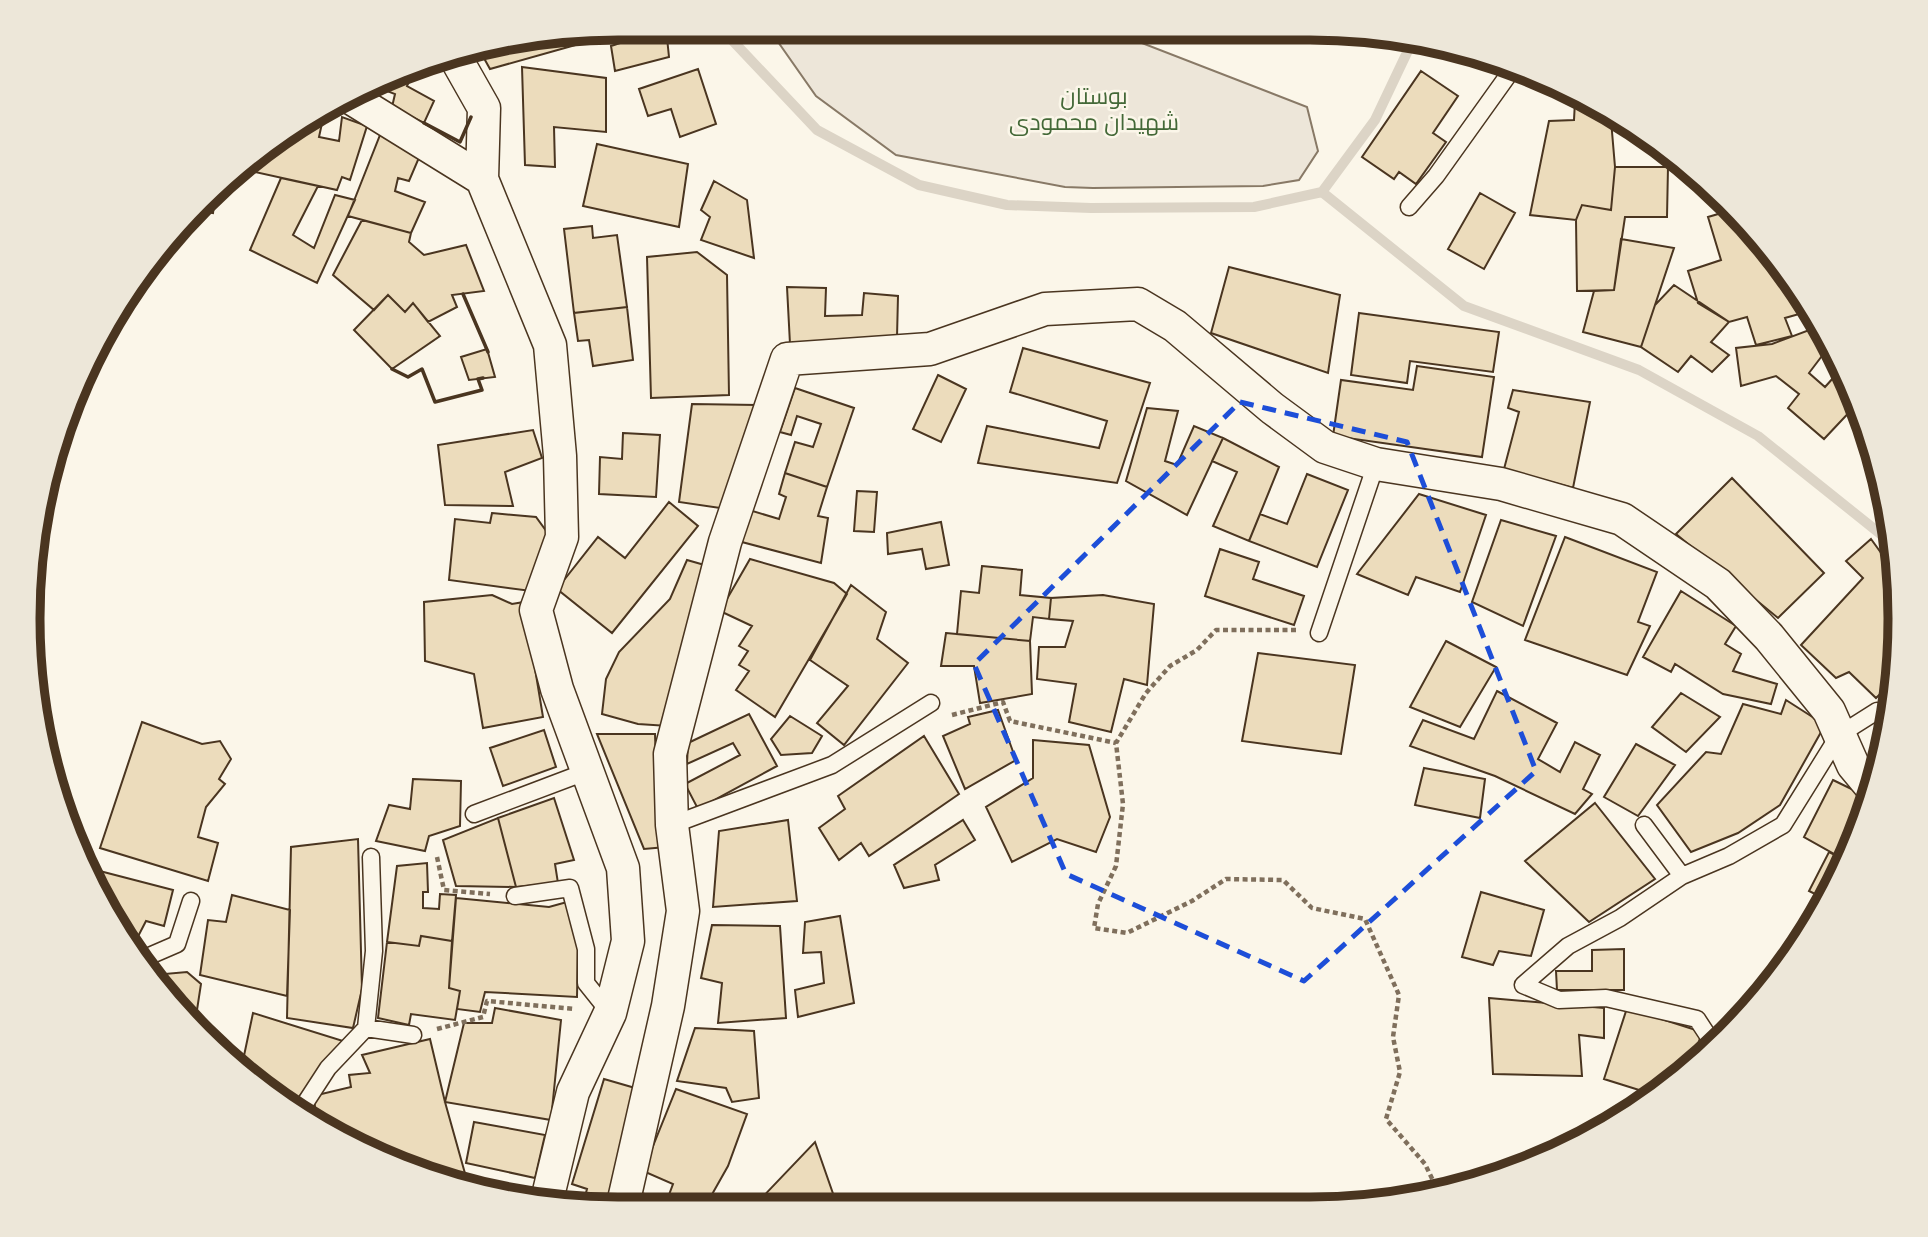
<svg xmlns="http://www.w3.org/2000/svg" width="1928" height="1237" viewBox="0 0 1928 1237" font-family="Poppins,Cairo,sans-serif">
  <style>
    .green { fill: #ede6d9; stroke: #887966; stroke-width: 2 }
    .lines { fill: none; stroke-linecap: round; stroke-linejoin: round }
    .stream { stroke: #dcd4c6; stroke-width: 10 }
    .building { fill: #ecdcbc; stroke: #4a3520; stroke-width: 2 }
    .service-casing { stroke: #4a3520; stroke-width: 19 }
    .minor-casing { stroke: #4a3520; stroke-width: 35 }
    .path { stroke: #7f6f5c; stroke-width: 4.5; stroke-dasharray: 5 3.5; stroke-linecap: butt }
    .service { stroke: #fbf6e9; stroke-width: 16 }
    .minor { stroke: #fbf6e9; stroke-width: 32 }
    .wall { stroke: #4a3520; stroke-width: 3.5 }
    .marked { fill: none; stroke: #1d4ed8; stroke-width: 5; stroke-dasharray: 14 9; stroke-linejoin: round }
    .labels { text-anchor: middle; dominant-baseline: central; stroke-width: 5; stroke-linejoin: round; paint-order: stroke }
    .park-label { font-size: 23px; fill: #436837; stroke: #fbf6e9 }
    .rim { fill: none; stroke: #4a3520; stroke-width: 9 }
  </style>
  <rect width="100%" height="100%" fill="#fbf6e9"/>
  <!-- green -->
  <path class="green" d="M769 29 1111 31 1307 107 1318 151 1299 180 1263 186 1093 188 1065 187 896 155 816 96Z"/>
  <g class="lines">
    <!-- stream -->
    <path class="stream" d="M727 29 731 39 817 130 919 185 1007 205 1091 208 1254 207 1322 192 1375 120 1413 40
      M1322 192 1464 306 1639 370 1758 436 1893 544"/>
  </g>
  <!-- building -->
  <path class="building" d="M666 28 669 57 615 71 611 46Z
    M583 34 586 42 490 69 480 51Z
    M416 66 407 86 434 101 424 123 392 107 395 94 374 86Z
    M522 67 606 78V132L554 127 555 167 525 165Z
    M698 69 716 124 680 137 671 109 648 116 639 89Z
    M1421 71 1458 96 1433 133 1446 142 1416 184 1399 172 1394 179 1362 157Z
    M1575 101H1581L1611 120 1615 167 1611 210 1582 205 1576 220 1530 215 1549 121 1574 120Z
    M319 113 324 114 319 137 339 141 342 117 367 126 350 180 342 177 337 190 246 170 268 149H272L290 128Z
    M382 130 421 153 409 181 398 178 395 191 425 202 411 233 348 216Z
    M597 144 688 164 679 227 583 206Z
    M1615 167H1668L1667 217H1625L1614 290 1577 291 1576 220 1582 205 1611 210Z
    M281 178 318 186 293 235 314 248 335 195 355 200 317 283 250 250Z
    M714 181 747 200 754 258 701 240 710 217 701 210Z
    M1480 193 1515 213 1484 269 1448 249Z
    M215 198 213 213 201 211Z
    M1732 210 1778 259 1810 311 1785 318 1792 336 1756 345 1747 317 1729 322 1698 303 1688 271 1721 260 1708 217Z
    M362 220 411 233 409 242 424 255 466 245 484 291 452 295 457 307 428 322 413 303 405 312 388 295 374 310 333 275Z
    M592 226 593 238 617 235 627 307 574 313 564 229Z
    M1621 239 1674 248 1641 347 1583 332 1594 291 1614 290Z
    M697 252 727 275 729 395 651 398 647 257Z
    M1229 267 1340 295 1328 373 1211 333Z
    M1674 285 1729 322 1711 342 1729 355 1712 372 1691 356 1678 372 1641 347 1655 305Z
    M787 287 826 288 825 316 862 315 864 293 898 296 897 337 790 344Z
    M388 295 405 312 413 303 440 336 392 369 354 330Z
    M627 307 633 360 593 366 589 340 578 341 574 313Z
    M1359 313 1499 332 1493 372 1410 361 1407 383 1351 375Z
    M1820 326 1831 344 1809 373 1825 387 1843 367 1857 404 1824 439 1788 408 1799 394 1776 376 1741 386 1736 348 1772 344Z
    M1023 348 1150 383 1117 483 978 463 987 426 1099 448 1107 421 1010 392Z
    M487 349 495 377 469 380 461 357Z
    M1417 366 1494 377 1482 457 1333 436 1341 380 1413 390Z
    M938 375 966 389 941 442 913 429Z
    M795 388 854 408 827 487 785 473 795 442 813 447 821 424 797 416 791 435 780 432Z
    M1513 390 1590 402 1573 488 1504 469 1519 412 1508 408Z
    M692 404 757 405 727 509 679 502Z
    M1147 408 1178 411 1165 461 1177 465 1194 426 1223 438 1187 515 1126 481Z
    M533 430 542 458 505 472 513 506 445 505 438 445Z
    M623 433 660 435 656 497 599 494 600 457 622 459Z
    M1223 438 1279 467 1249 541 1213 526 1237 472 1212 461Z
    M785 473 827 487 818 516 828 518 821 563 738 541 746 509 779 519 786 497 779 494Z
    M1307 474 1348 490 1317 567 1249 541 1260 514 1287 524Z
    M1732 478 1824 573 1778 618 1676 534Z
    M857 491 877 492 874 532 854 531Z
    M1419 494 1486 515 1460 592 1416 577 1408 595 1357 574Z
    M669 502 698 526 612 633 557 589 598 537 625 558Z
    M492 513 536 517 552 539 531 591 449 580 455 519 490 523Z
    M1501 520 1556 536 1523 626 1472 602Z
    M941 522 949 565 926 569 922 549 888 554 887 533Z
    M1565 537 1657 572 1638 622 1650 626 1627 675 1525 640Z
    M1871 539 1887 561 1896 562 1899 579 1896 679 1876 698 1849 672 1836 678 1801 645 1863 578 1846 561Z
    M1220 549 1259 562 1253 579 1304 596 1294 625 1205 596Z
    M750 559 834 583 847 594 775 717 736 690 749 671 739 665 748 651 739 646 752 626 720 611Z
    M687 560 708 566 668 726 638 724 602 714 606 679 619 652 670 599Z
    M982 566 1022 570 1020 595 1051 598 1049 619 1033 617 1030 641 957 634 961 591 979 593Z
    M851 585 886 612 877 639 908 663 844 745 817 723 848 686 810 660Z
    M1681 591 1736 626 1725 644 1741 654 1733 671 1777 684 1771 704 1723 694 1675 664 1671 672 1643 657Z
    M492 595 512 604 524 602 543 717 483 728 474 674 425 661 424 602Z
    M1103 595 1154 604 1147 685 1124 679 1111 732 1069 722 1076 684 1037 679 1039 647H1065L1073 621 1049 619 1051 598Z
    M946 633 1030 641 1032 694 980 703 974 666H941Z
    M1446 641 1496 667 1460 727 1410 707Z
    M1258 653 1355 665 1341 754 1242 741Z
    M1896 679 1895 695 1893 702 1882 692Z
    M1497 691 1557 723 1538 759 1560 772 1575 742 1600 755 1583 789 1592 794 1575 814 1495 776 1410 746 1423 720 1474 739Z
    M1681 693 1720 717 1686 752 1652 727Z
    M1786 700 1825 725 1780 805 1738 833 1691 852 1657 805 1706 752 1721 754 1743 704 1781 714Z
    M998 710 1016 760 965 789 943 736 970 724 968 717Z
    M749 714 777 766 698 809 685 784 740 755 733 743 687 764 688 743Z
    M790 716 822 736 812 753 781 755 771 739Z
    M142 722 202 744 220 741 231 759 219 779 225 784 206 807 198 837 218 843 208 881 100 848Z
    M544 730 556 767 503 786 490 748Z
    M597 734H655L657 796 666 847 644 849Z
    M924 736 959 794 869 856 861 843 839 860 819 828 845 809 838 796Z
    M1033 740 1089 745 1110 817 1096 852 1057 839 1012 862 986 807 1033 778Z
    M1636 744 1675 765 1638 816 1604 797Z
    M1424 768 1485 779 1480 818 1415 805Z
    M413 779 461 781 460 826 429 836 425 851 376 841 389 805 410 809Z
    M1833 780 1868 797 1852 828 1858 831 1845 860 1804 837Z
    M554 798 574 860 555 864 558 883 516 887 498 818Z
    M1595 803 1655 879 1589 922 1525 861Z
    M498 818 516 887 456 886 443 840Z
    M788 820 797 901 713 907 719 831Z
    M963 820 975 840 935 865 939 880 904 888 894 865Z
    M358 839 362 989 353 1028 287 1018 291 847Z
    M1829 852 1845 860 1827 900 1809 891Z
    M427 863 428 892H423V908L439 909 440 894 456 895 452 941 421 936 419 946 387 942 397 866Z
    M92 869 173 890 164 926 146 921 131 950Z
    M1481 892 1544 910 1531 956 1499 951 1493 965 1462 957Z
    M232 895 290 910 287 996 200 975 208 920 226 922Z
    M456 898 549 907 567 902 578 945 577 997 485 992 480 1012 457 1009 460 991 449 988Z
    M840 916 854 1003 798 1017 795 990 824 983 821 952 803 953 805 922Z
    M712 925 780 926 786 1018 718 1023 722 983 701 978Z
    M421 936 452 941 449 988 460 991 455 1020 411 1014 409 1025 378 1018 387 942 419 946Z
    M1624 949V990H1557L1556 971H1592V950Z
    M187 972 201 984 195 1023 153 975Z
    M1489 998 1604 1008V1038L1579 1035 1582 1076 1493 1074Z
    M495 1008 561 1020 551 1120 445 1102 464 1023H492Z
    M1627 1008 1702 1032 1691 1066 1672 1084 1660 1080 1655 1095 1604 1079Z
    M253 1013 343 1041 295 1102 241 1070Z
    M695 1028 754 1031 759 1098 732 1102 726 1088 677 1081Z
    M430 1039 445 1102 466 1177H441L392 1164 317 1117 313 1096 351 1087 349 1075 370 1073 362 1055Z
    M604 1079 642 1090 608 1204H583L587 1189 572 1184Z
    M676 1089 747 1114 728 1166 706 1205 637 1204 641 1193 667 1200 673 1184 643 1171Z
    M474 1122 545 1135 535 1178 466 1163Z
    M815 1142 837 1205H755Z"/>
  <g class="lines">
    <defs>
      <path id="service" d="M1409 207 1436 176 1514 67
        M1319 633 1376 464
        M474 814 588 771
        M672 825 832 765 931 703
        M1644 825 1682 876 1729 856 1783 825 1839 735 1877 711 1890 715
        M1682 876 1620 918 1568 946 1523 985 1559 1000 1606 998 1697 1019 1714 1045
        M515 896 570 888 586 949V983L610 1013
        M140 960 177 944 191 901
        M366 1028 374 951 371 857
        M302 1108 328 1068 366 1028 413 1035"/>
      <path id="minor" d="M351 98 482 179 484 108 454 55
        M482 179 550 345 560 456 562 537 536 610 557 689 623 868 628 941 610 1013 573 1092 546 1204
        M623 1204 668 1006 683 911 672 825 670 754 725 542 787 359 930 349 1045 309 1138 304 1175 326 1272 408 1325 447 1376 464 1501 484 1622 519 1718 584 1769 637 1829 711 1853 765 1873 789"/>
    </defs>
    <!-- service casing -->
    <use href="#service" class="service-casing"/>
    <!-- minor casing -->
    <use href="#minor" class="minor-casing"/>
    <!-- path -->
    <path class="path" d="M1296 630H1216L1197 650 1170 666 1146 693 1116 743 1123 804 1116 866 1098 904 1094 928 1127 933 1192 901 1226 879 1283 880 1312 908 1365 919 1399 995 1393 1037 1400 1072 1386 1119 1425 1164 1439 1193
      M952 715 1003 702 1010 721 1116 743
      M437 857 444 890 490 894
      M437 1029 483 1017 487 1001 575 1009"/>
    <!-- service -->
    <use href="#service" class="service"/>
    <!-- minor -->
    <use href="#minor" class="minor"/>
    <!-- wall -->
    <path class="wall" d="M424 123 460 142 471 117
      M463 294 488 352
      M392 369 408 377 422 369 435 402 482 390 478 379 483 378"/>
  </g>
  <!-- marked area -->
  <path class="marked" d="M1240 402 1407 442 1536 771 1304 981 1066 874 974 664Z"/>
  <g class="labels">
    <!-- park labels -->
    <g class="park-label">
      <text x="1094" y="96">بوستان<tspan x="1094" dy="26">شهیدان محمودی</tspan></text>
    </g>
  </g>
  <!-- crop -->
  <path d="M0 0H1928V1237H0ZM618 40H1310A578 578 0 0 1 1888 618V619A578 578 0 0 1 1310 1197H618A578 578 0 0 1 40 619V618A578 578 0 0 1 618 40Z" fill="#ede7d9" fill-rule="evenodd"/>
  <path class="rim" d="M618 40H1310A578 578 0 0 1 1888 618V619A578 578 0 0 1 1310 1197H618A578 578 0 0 1 40 619V618A578 578 0 0 1 618 40Z"/>
</svg>
